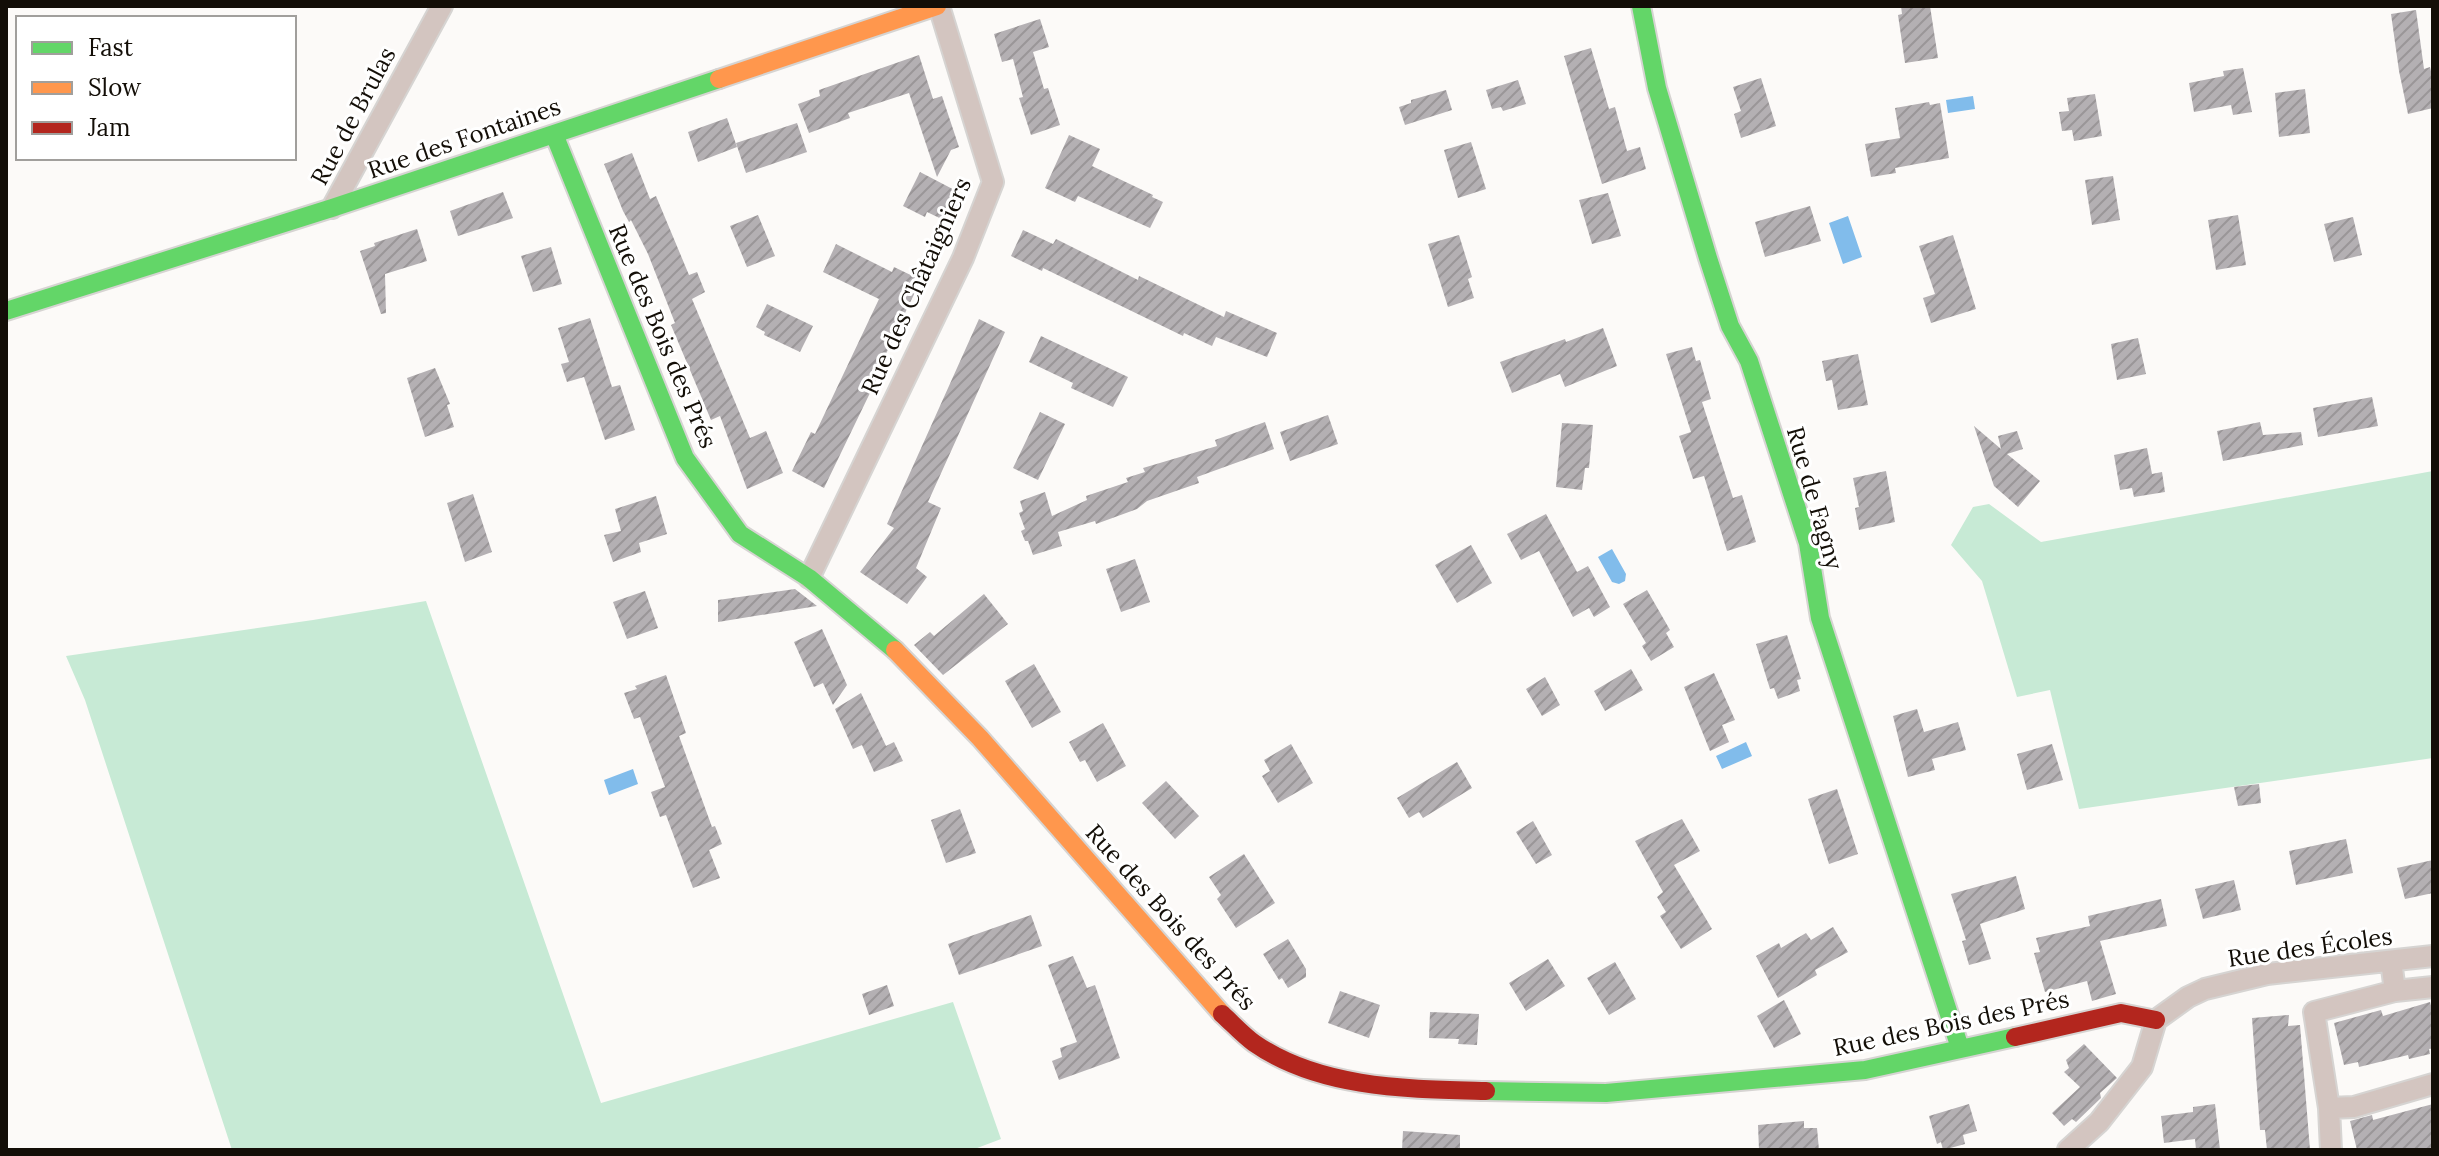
<svg xmlns="http://www.w3.org/2000/svg" width="2439" height="1156" viewBox="0 0 2439 1156" font-family="Lora,serif">
  <style>
    .green { fill: #c7ead5 }
    .water { fill: #81bceb }
    .building { fill: url(#building-hatch) }
    .lines { fill: none; stroke-linecap: round; stroke-linejoin: round }
    .street-casing { stroke: #d6d4d2; stroke-width: 24 }
    .fast-casing { stroke: #d6d4d2; stroke-width: 22 }
    .slow-casing { stroke: #d6d4d2; stroke-width: 22 }
    .jam-casing { stroke: #d6d4d2; stroke-width: 22 }
    .street { stroke: #d3c5c0; stroke-width: 20 }
    .fast { stroke: #63d668; stroke-width: 18 }
    .slow { stroke: #ff974d; stroke-width: 18 }
    .jam { stroke: #b3261e; stroke-width: 18 }
    .labels { text-anchor: middle; dominant-baseline: central; stroke-width: 6; stroke-linejoin: round; paint-order: stroke }
    .street-label { font-size: 24px; fill: #130e07; stroke: #fff }
  </style>
  <defs>
    <pattern id="building-hatch" width="6" height="6" patternUnits="userSpaceOnUse" patternTransform="scale(2)"><rect width="6" height="6" fill="#b4b0b3"/><path d="M-1 1l2-2M0 6l6-6M5 7l2-2" fill="none" stroke="#9a9698"/></pattern>
  </defs>
  <rect width="100%" height="100%" fill="#fcfaf8"/>
  <!-- green -->
  <path class="green" d="M2433 471V758L2079 809 2050 690 2017 697 1982 581 1951 545 1973 507 1989 504 2041 542Z
    M426 601 601 1103 953 1002 1001 1139 972 1150H232L85 700 66 656 313 620Z"/>
  <!-- water -->
  <path class="water" d="M1973 96 1975 109 1948 113 1946 100Z
    M1848 216 1862 257 1843 264 1829 223Z
    M1612 549 1626 574 1625 581 1619 584 1612 582 1598 557Z
    M1746 742 1752 756 1722 769 1716 756Z
    M633 769 638 784 609 795 604 780Z"/>
  <!-- building -->
  <path class="building" d="M1901 6H1930L1938 58 1905 63 1898 15 1902 14Z
    M2416 10 2424 69 2430 67 2433 80V108L2408 114 2399 71 2391 14Z
    M1040 19 1049 47 1033 52 1044 89 1048 88 1060 125 1031 135 1019 98 1023 97 1013 59 1002 62 994 34Z
    M1591 48 1609 109 1615 107 1627 151 1640 147 1646 169 1602 184 1564 56Z
    M919 55 933 99 942 96 959 147 951 150 937 177 909 93 848 113 850 118 809 133 798 104 820 96 819 90Z
    M2243 68 2252 112 2233 115 2231 105 2194 112 2189 83 2224 76 2223 71Z
    M1761 78 1776 126 1741 138 1734 114 1741 111 1733 87Z
    M1518 80 1526 104 1503 111 1501 107 1492 109 1486 90Z
    M2305 89 2310 133 2279 137 2275 93Z
    M1446 90 1452 110 1405 125 1399 107 1411 103V100Z
    M2095 94 2102 136 2074 141 2072 130 2062 131 2059 112 2069 111 2067 98Z
    M1929 102 1930 105 1940 103 1949 158 1895 168 1896 173 1871 177 1865 144 1900 138 1895 108Z
    M727 118 737 147 698 162 688 132Z
    M797 123 807 152 746 173 736 143Z
    M1069 135 1100 149 1092 166 1153 195 1152 197 1163 202 1150 228 1078 196 1075 202 1045 188Z
    M1471 142 1486 189 1458 198 1444 150Z
    M632 153 650 199 656 196 689 275 697 272 705 292 692 299 750 438 766 431 783 473 747 489 720 416 711 420 671 325 675 323 648 254 631 220 629 222 623 211 604 164Z
    M920 172 966 196 952 224 927 212 925 217 903 206Z
    M2113 176 2120 220 2092 225 2085 180Z
    M503 192 513 218 458 236 450 211Z
    M1608 193 1621 236 1592 244 1579 200Z
    M1810 206 1821 241 1765 257 1755 222Z
    M758 215 775 256 747 267 730 226Z
    M2238 215 2246 265 2216 270 2208 220Z
    M2353 217 2362 255 2334 262 2324 224Z
    M417 229 427 261 385 274 386 313 381 314 360 251 375 246 374 243Z
    M1023 230 1053 244 1056 239 1138 280 1139 276 1224 317 1226 311 1277 333 1267 357 1216 337 1212 346 1184 333 1183 336 1043 268 1042 271 1011 256Z
    M1459 235 1472 277 1468 279 1474 298 1448 307 1428 244Z
    M1953 235 1976 309 1931 323 1923 298 1935 294 1919 246Z
    M836 244 892 272 894 267 921 280 905 313 907 314 881 363 884 364 824 488 792 471 811 432 815 434 879 299 823 272Z
    M551 247 562 284 533 292 521 256Z
    M767 304 813 326 800 352 764 335 765 332 756 327Z
    M590 318 612 387 620 385 635 430 605 440 584 377 567 382 561 364 569 362 558 328Z
    M979 319 1005 332 928 502 941 508 916 568 927 577 907 604 860 572 894 528 887 524Z
    M1603 328 1617 366 1565 387 1560 374 1512 393 1500 362 1565 339 1566 342Z
    M1041 336 1128 377 1113 407 1071 388 1073 383 1029 362Z
    M2138 338 2146 374 2117 380 2111 344Z
    M1692 347 1696 361 1700 360 1711 399 1702 402 1733 498 1742 495 1756 542 1727 551 1704 476 1693 479 1679 436 1691 432 1666 354Z
    M1858 354 1868 405 1838 410 1832 380 1826 381 1822 361Z
    M435 368 450 404 447 405 454 427 425 437 407 378Z
    M2372 397 2378 426 2318 437 2313 408Z
    M1040 412 1065 424 1038 480 1013 468Z
    M1328 415 1338 444 1290 461 1280 432Z
    M1265 422 1274 449 1197 477 1199 483 1147 501 1137 509 1096 524 1095 521 1058 532 1062 546 1033 555 1028 541H1025L1021 531 1025 529 1019 513 1023 511 1020 501 1045 492 1052 516 1087 500 1086 496 1128 482 1126 478 1145 472 1143 468 1217 446 1215 440Z
    M2260 422 2263 435 2301 432 2303 445 2223 461 2217 431Z
    M1562 423 1593 425 1589 468H1585L1582 490 1556 487Z
    M1974 426 2001 449 1998 436 2017 431 2023 449 2007 454 2040 481 2018 507 1994 486Z
    M2147 448 2152 474 2162 472 2165 492 2134 497 2132 488 2120 490 2114 455Z
    M1886 471 1895 522 1859 530 1855 508 1859 507 1853 478Z
    M473 494 492 552 465 562 447 503Z
    M656 496 667 534 639 543 641 552 613 562 604 535 621 531 615 509Z
    M1546 514 1577 572 1588 566 1610 607 1594 617 1589 608 1573 617 1539 551 1521 560 1507 534Z
    M1471 545 1492 583 1457 603 1435 565Z
    M1135 559 1150 602 1121 612 1106 569Z
    M795 589 817 606 718 622V600Z
    M1647 590 1670 630 1666 633 1674 647 1651 661 1642 646 1646 643 1623 604Z
    M645 591 658 628 627 639 613 602Z
    M984 594 1008 624 943 675 914 645 930 632 934 636Z
    M822 629 847 685 833 705 823 683 814 687 794 642Z
    M1787 635 1801 679 1797 680 1800 691 1778 699 1774 688 1770 689 1756 644Z
    M1034 664 1061 712 1032 728 1005 681Z
    M1631 669 1643 690 1605 711 1594 691Z
    M1714 673 1735 720 1722 725 1729 742 1710 751 1684 687Z
    M666 675 686 733 679 736 712 827 715 826 722 844 709 850 720 878 693 888 666 815 660 817 651 792 665 787 640 717 634 719 624 693 637 689 635 686Z
    M1545 677 1560 705 1542 716 1526 689Z
    M861 693 886 746 894 742 903 761 874 772 862 745 853 749 835 709Z
    M1917 709 1924 732 1958 722 1966 750 1932 759 1935 770 1908 777 1893 716Z
    M1103 723 1126 766 1097 782 1085 760 1080 762 1069 742Z
    M1291 744 1313 783 1278 803 1262 776 1270 771 1264 760Z
    M2052 744 2063 780 2027 790 2017 754Z
    M1457 762 1472 788 1423 818 1419 812 1409 818 1397 798Z
    M1166 781 1199 816 1175 839 1142 803Z
    M2259 784 2261 803 2238 806 2234 787Z
    M1837 789 1858 854 1829 864 1808 799Z
    M960 809 976 853 946 863 931 820Z
    M1682 819 1700 851 1674 865 1712 929 1681 949 1660 916 1666 912 1657 897 1663 892 1635 841Z
    M1533 821 1552 855 1536 864 1516 832Z
    M2346 839 2353 873 2296 885 2289 851Z
    M1244 854 1275 903 1236 928 1217 899 1221 895 1209 877Z
    M2433 860V893L2405 899 2397 868Z
    M2016 876 2025 909 1980 924 1991 959 1969 965 1962 941 1966 940 1951 894Z
    M2234 880 2241 910 2203 919 2195 889Z
    M2161 899 2167 926 2100 941 2116 994 2092 1001 2087 981 2045 992 2034 953 2040 952 2036 938 2090 926 2088 916Z
    M1031 915 1042 946 959 975 948 944Z
    M1833 927 1848 952 1815 970 1817 975 1778 998 1756 956 1779 943 1781 948 1806 933 1811 940Z
    M1288 939 1306 969V977L1288 988 1282 978 1279 980 1263 954Z
    M1073 956 1087 988 1095 985 1120 1058 1059 1080 1052 1061 1062 1057 1060 1048 1077 1042 1048 965Z
    M1548 959 1565 986 1526 1011 1509 983Z
    M1615 962 1636 999 1609 1015 1587 978Z
    M887 985 894 1006 869 1015 862 994Z
    M1340 991 1380 1005 1369 1038 1328 1023Z
    M1784 1000 1801 1034 1774 1048 1757 1016Z
    M2430 1002 2433 1013V1048L2429 1049 2430 1054 2409 1059 2408 1055 2359 1067 2358 1062 2344 1065 2334 1023 2381 1010 2383 1016Z
    M1430 1012 1479 1014 1477 1045 1458 1044 1459 1039 1429 1038Z
    M2289 1015 2288 1026 2300 1025 2310 1150H2267L2265 1130H2260L2252 1018Z
    M2084 1044 2117 1078 2100 1093 2101 1098 2076 1122 2072 1119 2064 1126 2052 1113 2080 1087 2064 1072 2069 1068 2066 1060Z
    M1969 1104 1977 1131 1963 1135 1965 1144 1943 1150 1941 1142 1937 1144 1929 1116Z
    M2215 1104 2220 1150H2196L2195 1139 2164 1143 2161 1116 2193 1112V1107Z
    M2433 1104V1150H2357L2350 1121 2372 1115 2373 1120Z
    M1804 1121V1128H1817L1819 1150H1759L1758 1125Z
    M1403 1131 1460 1135V1150H1402Z"/>
  <g class="lines">
    <defs>
      <path id="street" d="M332 208 442 6
        M809 578 963 258 993 182 939 6
        M2395 991 2433 987
        M2329 1108 2354 1107 2433 1084
        M2068 1150 2099 1122 2142 1067 2156 1020 2188 997 2205 989 2267 974 2433 956
        M2331 1150 2329 1108 2314 1012 2395 991 2391 961"/>
      <path id="fast" d="M1641 6 1657 88 1708 258 1730 326 1749 361 1808 543 1820 618 1960 1048
        M554 134 685 458 740 534 809 578 895 650
        M6 311 332 208 719 79
        M1486 1091 1606 1093 1865 1070 2015 1037"/>
      <path id="slow" d="M719 79 937 6
        M895 650 980 738 1222 1014"/>
      <path id="jam" d="M1222 1014C1233 1024 1243 1035 1254 1043 1320 1089 1409 1089 1486 1091
        M2015 1037 2121 1013 2156 1020"/>
    </defs>
    <!-- street casing -->
    <use href="#street" class="street-casing"/>
    <!-- fast casing -->
    <use href="#fast" class="fast-casing"/>
    <!-- slow casing -->
    <use href="#slow" class="slow-casing"/>
    <!-- jam casing -->
    <use href="#jam" class="jam-casing"/>
    <!-- street -->
    <use href="#street" class="street"/>
    <!-- fast -->
    <use href="#fast" class="fast"/>
    <!-- slow -->
    <use href="#slow" class="slow"/>
    <!-- jam -->
    <use href="#jam" class="jam"/>
  </g>
  <g class="labels">
    <!-- street labels -->
    <g class="street-label">
      <text transform="translate(353 116) rotate(-62)">Rue de Brulas</text>
      <text transform="translate(464 138) rotate(-19)">Rue des Fontaines</text>
      <text transform="translate(916 286) rotate(-66)">Rue des Châtaigniers</text>
      <text transform="translate(663 336) rotate(67)">Rue des Bois des Prés</text>
      <text transform="translate(1815 498) rotate(74)">Rue de Fagny</text>
      <text transform="translate(1171 917) rotate(48)">Rue des Bois des Prés</text>
      <text transform="translate(2310 947) rotate(-8)">Rue des Écoles</text>
      <text transform="translate(1951 1023) rotate(-12)">Rue des Bois des Prés</text>
    </g>
  </g>
  <!-- border -->
  <rect width="2439" height="1156" fill="none" stroke="#130e07" stroke-width="16"/>
  <!-- legend -->
  <rect x="16" y="16" width="280" height="144" fill="#ffffff" stroke="#a19f9c" stroke-width="2"/>
  <rect x="32" y="42" width="40" height="12" fill="#63d668" stroke="#a19f9c" stroke-width="2"/>
  <text x="88" y="56" font-size="24" fill="#130e07">Fast</text>
  <rect x="32" y="82" width="40" height="12" fill="#ff974d" stroke="#a19f9c" stroke-width="2"/>
  <text x="88" y="96" font-size="24" fill="#130e07">Slow</text>
  <rect x="32" y="122" width="40" height="12" fill="#b3261e" stroke="#a19f9c" stroke-width="2"/>
  <text x="88" y="136" font-size="24" fill="#130e07">Jam</text>
</svg>
